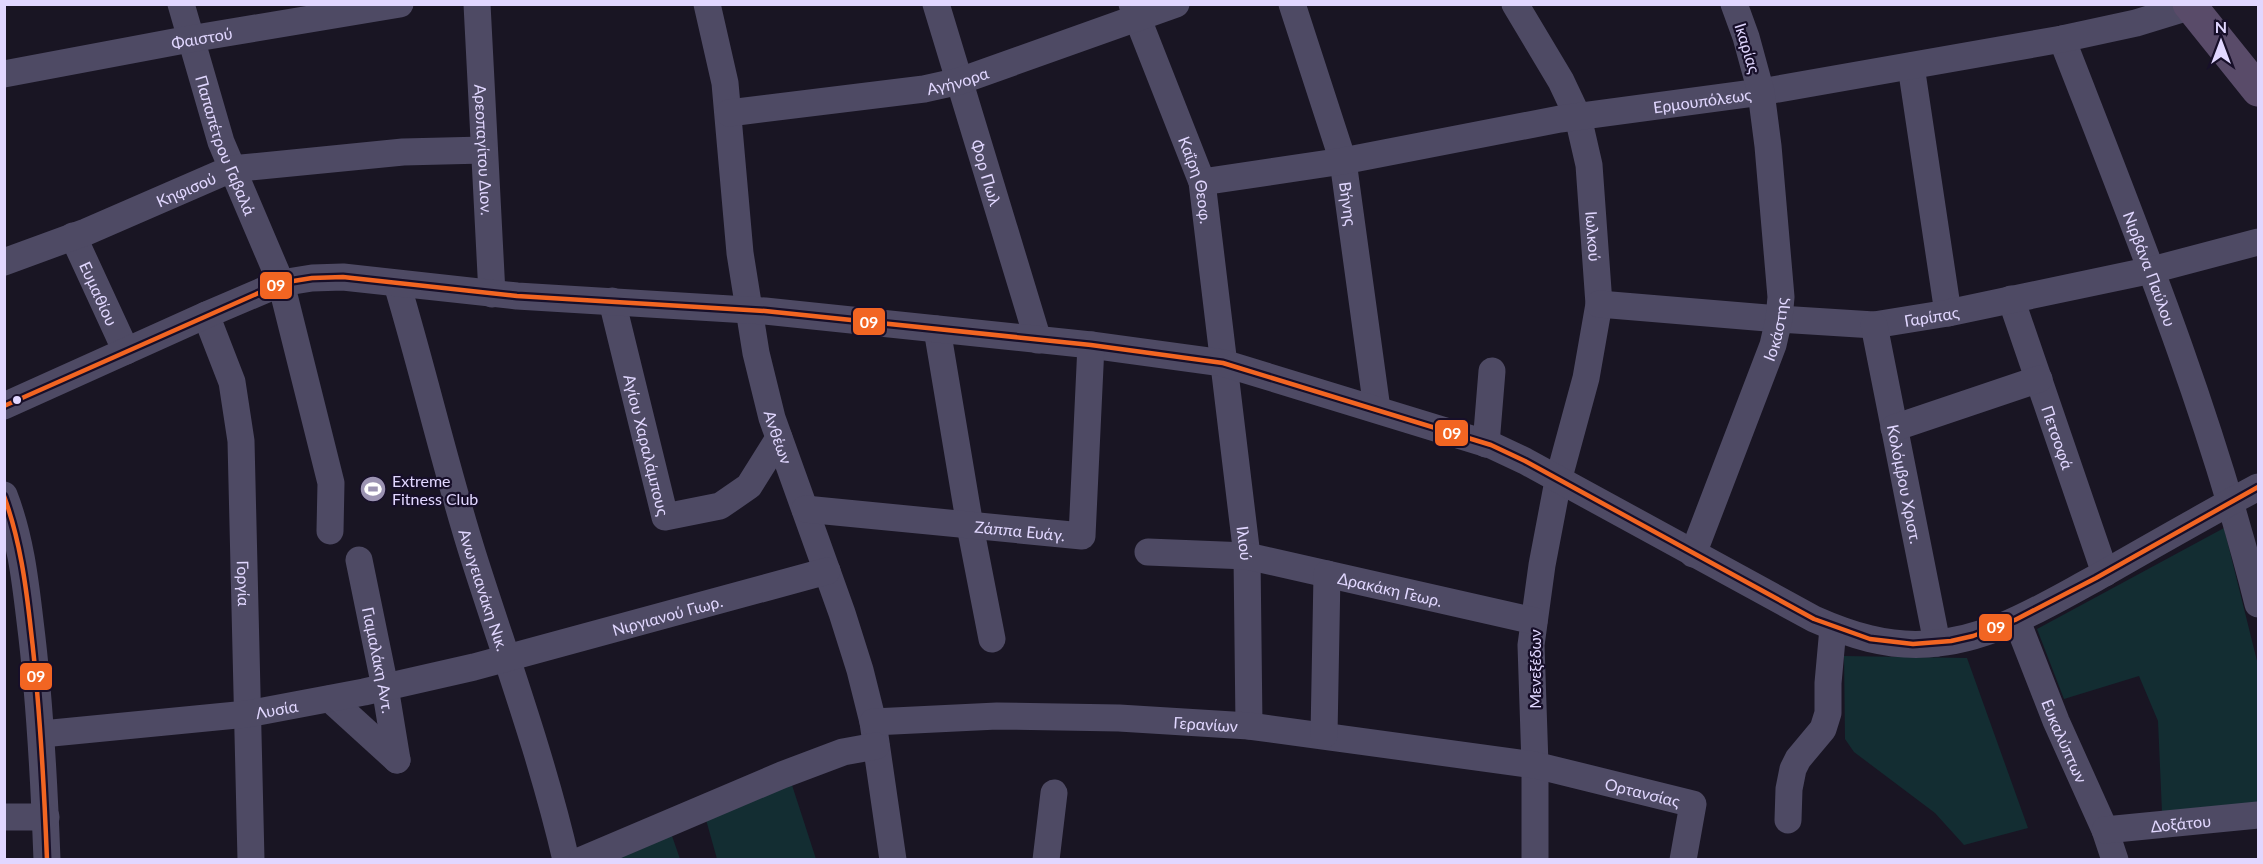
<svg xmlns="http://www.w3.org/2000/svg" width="2263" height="864" viewBox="0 0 2263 864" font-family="Lato,sans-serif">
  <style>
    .green { fill: #132d32 }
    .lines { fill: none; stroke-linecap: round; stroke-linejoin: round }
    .minor { stroke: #4e4a64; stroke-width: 27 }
    .major { stroke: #594b69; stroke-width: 33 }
    .bus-1-casing { stroke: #170f29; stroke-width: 9 }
    .bus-1 { stroke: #f26522; stroke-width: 4.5 }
    .bus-dot { fill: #e1d7ff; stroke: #170f29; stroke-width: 2 }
    .labels { text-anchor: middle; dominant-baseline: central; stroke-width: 4.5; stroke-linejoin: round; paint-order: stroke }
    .street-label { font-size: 16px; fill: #e1d7ff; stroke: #170f29 }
    .poi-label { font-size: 16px; fill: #e1d7ff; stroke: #170f29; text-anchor: start }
    .line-badge { stroke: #170f29; stroke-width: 2 }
    .badge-label { font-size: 16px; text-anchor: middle; font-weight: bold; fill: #fff }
  </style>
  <rect width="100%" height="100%" fill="#191523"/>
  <!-- green -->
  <path class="green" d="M2224 528 2258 665V804L2162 812 2158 721 2139 676 2064 699 2037 629Z
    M1844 656 1967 658 2028 828 1964 845 1935 813 1854 752 1845 739Z
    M791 782 816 859H717L705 816Z
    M671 833 680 859 603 860Z"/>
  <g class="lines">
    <!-- minor -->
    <g class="minor">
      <path id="s1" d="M181 4 221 142 281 283 331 483 330 531"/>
      <path id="s2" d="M477 4 492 294"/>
      <path id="s3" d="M707 4 725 83 740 253 756 353 772 418 842 613 860 670 873 722 893 860"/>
      <path id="s4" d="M936 4 1038 340"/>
      <path id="s5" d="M1132 4 1202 182 1247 556 1249 726"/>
      <path id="s6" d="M1292 4 1343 161 1377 409"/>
      <path id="s7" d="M1515 4 1561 81 1578 117 1589 165 1599 304 1586 378 1558 481 1542 565 1531 645 1535 765V860"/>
      <path id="s8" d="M2062 39C2135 227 2209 408 2258 604"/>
      <path d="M1911 66 1948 313"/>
      <path id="s9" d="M4 74 190 39 400 4"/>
      <path id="s10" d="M729 113 924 89 960 81 1176 4"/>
      <path id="s11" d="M1202 182 1343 161 1560 119 1761 92 2062 39 2136 23 2198 4"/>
      <path id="s12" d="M73 236 126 351"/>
      <path id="s13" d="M4 262 86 232 231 169 403 152 484 150"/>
      <path id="s14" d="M397 284C424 374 445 466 473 555 505 656 542 756 566 860"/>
      <path id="s15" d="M2011 299 2105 573"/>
      <path id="s16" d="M612 301 665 517 720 506 749 486 779 438"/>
      <path id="s17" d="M1599 304 1779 319 1874 325 1948 313 2152 270 2258 242"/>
      <path id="s18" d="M206 315 232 382 241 441 251 860"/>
      <path id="s19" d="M1874 325 1937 643"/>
      <path d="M937 329 970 526 992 639"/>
      <path d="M4 406 206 315 281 283 312 278 343 277 517 296 765 311 1091 345 1223 363 1491 445 1525 461 1814 619C1850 635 1888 647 1928 644 1991 640 2042 607 2096 578 2150 547 2204 516 2258 487"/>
      <path d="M1894 428 2039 379"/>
      <path d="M1486 444 1492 371"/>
      <path d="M4 495C20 536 25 578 30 621 40 700 44 779 47 860"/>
      <path id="s20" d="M805 509 1082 536 1091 345"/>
      <path id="s21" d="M1148 552 1247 556 1534 621"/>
      <path id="s22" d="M1693 554 1773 345 1779 319 1781 297 1768 146 1761 92 1746 37 1734 4"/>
      <path id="s23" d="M359 560 385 687 397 760"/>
      <path id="s24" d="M2017 621 2056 721 2105 830 2115 860"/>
      <path d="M330 699 397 760"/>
      <path id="s25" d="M873 722 997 716 1119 718 1249 726 1535 765 1693 804 1683 860"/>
      <path id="s26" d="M42 734 247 714 364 692 474 667 827 571"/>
      <path d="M1324 735 1327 574"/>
      <path d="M4 817H46"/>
      <path d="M1788 820 1789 789 1793 769 1798 759 1823 729 1828 713V683L1833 628"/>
      <path id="s27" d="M2105 830 2258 815"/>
      <path d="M582 860 782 775 843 752 876 746"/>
      <path d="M1046 860 1054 793"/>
    </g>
    <!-- major -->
    <path class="major" d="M2189 4 2258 90"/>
    <defs>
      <path id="bus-1" d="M4 406 281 283 312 278 343 277 517 296 765 311 1091 345 1223 363 1491 445 1525 461 1814 619 1870 639 1913 644 1951 641 1973 636 2015 620 2096 578 2258 487
        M4 496C20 540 26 585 31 631 40 707 44 783 47 860"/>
    </defs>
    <!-- bus-1 casing -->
    <use href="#bus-1" class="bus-1-casing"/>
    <!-- bus-1 -->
    <use href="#bus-1" class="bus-1"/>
  </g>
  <!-- icons -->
  <defs>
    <symbol id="stadium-disc" viewBox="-11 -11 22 22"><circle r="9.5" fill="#9b93b2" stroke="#170f29"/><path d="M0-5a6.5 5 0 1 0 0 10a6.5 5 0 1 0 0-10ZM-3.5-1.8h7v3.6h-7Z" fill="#fff"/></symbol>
  </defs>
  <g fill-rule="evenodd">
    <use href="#stadium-disc" x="358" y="474" width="30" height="30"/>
  </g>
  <!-- markers -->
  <circle class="bus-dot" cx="17" cy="400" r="5"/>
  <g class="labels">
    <!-- street labels -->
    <g class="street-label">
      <text stroke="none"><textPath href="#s9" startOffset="201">Φαιστού</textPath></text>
      <text transform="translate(1748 48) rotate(73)">Ικαρίας</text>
      <text stroke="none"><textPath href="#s10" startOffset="231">Αγήνορα</textPath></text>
      <text stroke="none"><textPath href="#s11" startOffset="507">Ερμουπόλεως</textPath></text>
      <text stroke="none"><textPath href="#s1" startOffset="148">Παπαπέτρου Γαβαλά</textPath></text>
      <text stroke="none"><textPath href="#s2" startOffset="146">Αρεοπαγίτου Διον.</textPath></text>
      <text stroke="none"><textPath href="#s4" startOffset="176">Φορ Πωλ</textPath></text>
      <text stroke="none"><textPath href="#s5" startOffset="188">Καΐρη Θεοφ.</textPath></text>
      <text stroke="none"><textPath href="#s13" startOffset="196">Κηφισού</textPath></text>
      <text stroke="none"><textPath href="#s6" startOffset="208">Βήνης</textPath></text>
      <text stroke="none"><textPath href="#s7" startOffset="250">Ιωλκού</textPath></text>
      <text stroke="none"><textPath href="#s8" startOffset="246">Νιρβάνα Παύλου</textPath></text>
      <text stroke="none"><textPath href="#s12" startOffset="63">Ευμαθίου</textPath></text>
      <text stroke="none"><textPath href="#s17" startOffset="334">Γαρίπας</textPath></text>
      <text stroke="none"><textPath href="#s22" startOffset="240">Ιοκάστης</textPath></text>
      <text stroke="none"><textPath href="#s15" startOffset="146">Πετσοφά</textPath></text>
      <text stroke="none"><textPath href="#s3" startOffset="440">Ανθέων</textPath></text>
      <text stroke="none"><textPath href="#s16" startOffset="148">Αγίου Χαραλάμπους</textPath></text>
      <text stroke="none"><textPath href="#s19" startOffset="162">Κολόμβου Χριστ.</textPath></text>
      <text stroke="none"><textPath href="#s20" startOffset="216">Ζάππα Ευάγ.</textPath></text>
      <text stroke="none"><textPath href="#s5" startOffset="555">Ιλιού</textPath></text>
      <text stroke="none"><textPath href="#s18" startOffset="274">Γοργία</textPath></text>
      <text stroke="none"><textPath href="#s21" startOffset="246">Δρακάκη Γεωρ.</textPath></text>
      <text stroke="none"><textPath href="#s14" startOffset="318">Ανωγειανάκη Νικ.</textPath></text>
      <text stroke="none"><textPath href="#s26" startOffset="638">Νιργιανού Γιωρ.</textPath></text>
      <text stroke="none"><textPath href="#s23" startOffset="102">Γιαμαλάκη Αντ.</textPath></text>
      <text transform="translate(1534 669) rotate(-90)">Μενεξέδων</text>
      <text stroke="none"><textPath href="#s26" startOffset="236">Λυσία</textPath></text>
      <text stroke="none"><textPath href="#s25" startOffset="333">Γερανίων</textPath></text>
      <text stroke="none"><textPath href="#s24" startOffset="129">Ευκαλύπτων</textPath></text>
      <text stroke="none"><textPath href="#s25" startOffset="776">Ορτανσίας</textPath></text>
      <text stroke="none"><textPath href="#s27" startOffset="76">Δοξάτου</textPath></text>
    </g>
    <!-- poi labels -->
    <g class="poi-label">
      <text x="392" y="480">Extreme<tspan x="392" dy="18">Fitness Club</tspan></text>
    </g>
  </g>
  <g class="line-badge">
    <rect x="259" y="271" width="34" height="29" rx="6" fill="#f26522"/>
    <rect x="852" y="307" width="34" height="29" rx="6" fill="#f26522"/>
    <rect x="1434" y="419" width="35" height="28" rx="6" fill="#f26522"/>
    <rect x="1978" y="613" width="35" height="29" rx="6" fill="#f26522"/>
    <rect x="19" y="662" width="34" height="29" rx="6" fill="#f26522"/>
  </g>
  <g class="badge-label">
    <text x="276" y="291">09</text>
    <text x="869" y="328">09</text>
    <text x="1452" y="439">09</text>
    <text x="1996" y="633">09</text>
    <text x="36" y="682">09</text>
  </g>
  <!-- border -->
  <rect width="2263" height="864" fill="none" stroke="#e1d7ff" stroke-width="12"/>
  <!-- north arrow -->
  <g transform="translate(2221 42)" stroke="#170f29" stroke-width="4.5" paint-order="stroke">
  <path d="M0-4.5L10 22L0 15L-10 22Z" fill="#e1d7ff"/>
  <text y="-9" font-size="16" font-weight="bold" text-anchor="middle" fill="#e1d7ff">N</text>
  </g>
</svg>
